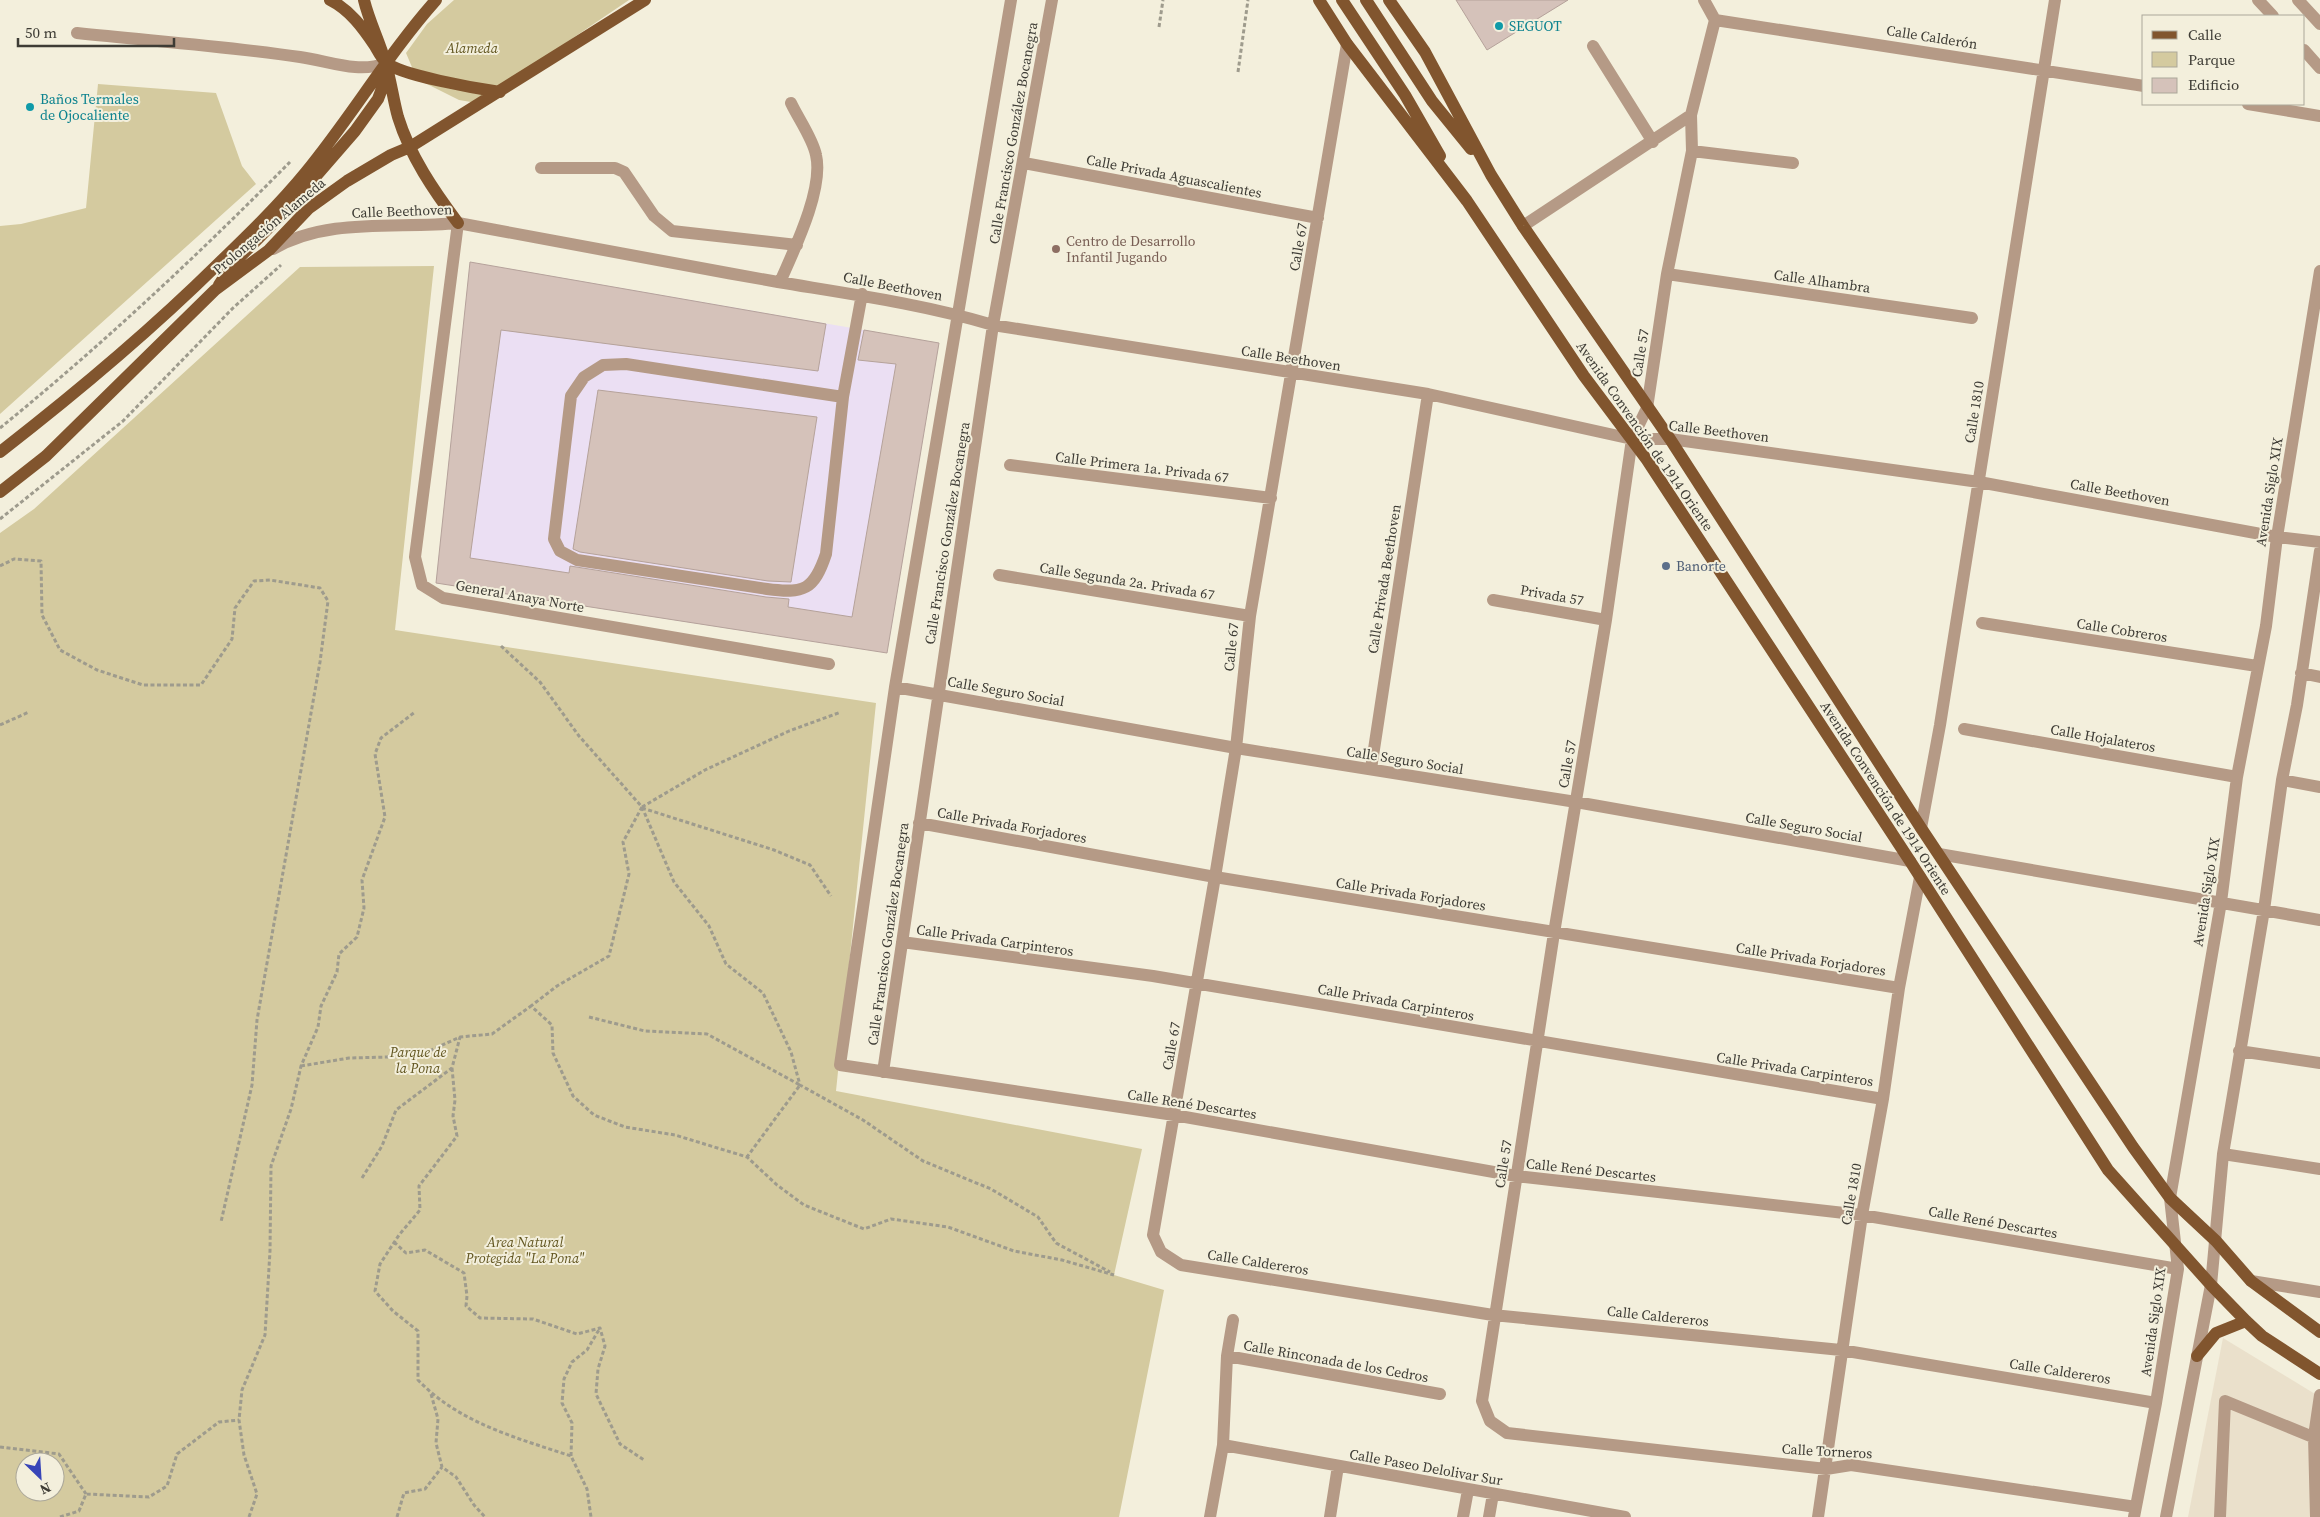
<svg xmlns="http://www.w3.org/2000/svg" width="2320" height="1517" viewBox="0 0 2320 1517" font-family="'Source Serif 4',serif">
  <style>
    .commercial { fill: #eae0cb }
    .industrial { fill: #ebdff3 }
    .green { fill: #d4ca9f; fill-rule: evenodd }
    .building { fill: #d5c2ba; stroke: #b5a29a }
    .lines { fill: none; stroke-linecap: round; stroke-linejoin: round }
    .path { stroke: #9e9b8d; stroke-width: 3; stroke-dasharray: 4 2.5; stroke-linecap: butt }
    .minor { stroke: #b59a86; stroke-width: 12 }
    .major { stroke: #81552e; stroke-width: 12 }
    .culture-dot { fill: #0f9aa8; stroke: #f3efdc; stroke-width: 2 }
    .education-dot { fill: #8d6e63; stroke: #f3efdc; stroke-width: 2 }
    .service-dot { fill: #5c6f8a; stroke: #f3efdc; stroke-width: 2 }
    .labels { text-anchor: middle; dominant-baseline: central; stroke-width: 4; stroke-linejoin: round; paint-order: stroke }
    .culture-label { font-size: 14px; fill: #0d838f; stroke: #f3efdc; text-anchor: start }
    .street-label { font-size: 14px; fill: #3e3c35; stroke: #f3efdc }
    .park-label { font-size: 14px; font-style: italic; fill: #625620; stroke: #f3efdc }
    .education-label { font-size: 14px; fill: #785e54; stroke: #f3efdc; text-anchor: start }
    .service-label { font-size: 14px; fill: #4e5e75; stroke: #f3efdc; text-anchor: start }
  </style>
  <rect width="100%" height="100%" fill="#f3efdc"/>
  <!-- commercial -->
  <path class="commercial" d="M2223 1338 2320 1397V1517H2188Z"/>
  <!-- industrial -->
  <path class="industrial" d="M470 262 939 343 887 653 436 583Z"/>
  <!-- green -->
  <path class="green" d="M454 0H629L477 103 459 100 417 79 406 53 427 24Z
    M98 84 216 93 242 166 256 184 0 414V226L21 224 86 208Z
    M434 266 395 630 876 703 836 1091 1142 1149 1114 1275 1164 1290 1119 1517H0V533L34 509 300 267ZM25 1462H55V1492H25Z"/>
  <!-- building -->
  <path class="building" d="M1456 0H1568L1487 50Z
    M470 262 826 324 818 371 501 330 470 558 569 573 570 566 766 597 789 599 788 607 852 617 896 364 858 360 864 330 939 343 887 653 436 583Z
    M598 390 817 417 791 582 768 581 580 552 573 549Z"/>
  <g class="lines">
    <!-- path -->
    <path class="path" d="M1159 27 1163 0
      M1238 72 1248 0
      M0 428C102 345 197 256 290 162
      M0 519 123 421 233 308 281 265
      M0 566 14 559 41 561 42 615 60 650 97 670 143 685H201L232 639 235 608 254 581 270 580 320 588 328 601 320 662 257 1020 252 1085 221 1222
      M501 646 540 682 579 736 642 807 623 842 629 874 609 956 557 986 531 1006 552 1025 553 1053 573 1096 594 1115 625 1127 675 1135 747 1157 777 1185 804 1205 864 1229 891 1219 948 1227 1014 1251 1062 1260 1114 1275
      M0 725 29 712
      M642 807 674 882 709 926 726 964 763 993 791 1052 800 1085 863 1120 923 1161 991 1189 1038 1217 1056 1243 1110 1272
      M642 807 705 770 789 731 841 712
      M642 808 774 850 810 865 831 896
      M589 1017 645 1031 707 1034 800 1085 747 1157
      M301 1066 349 1058 389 1057 427 1052 460 1037 492 1034 531 1006
      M452 1068 455 1100 453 1116 457 1136 419 1186 420 1210 399 1235 380 1264 375 1291 393 1311 418 1331V1380C459 1423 517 1438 571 1456L587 1489 591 1517
      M362 1178 382 1146 396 1110 452 1068 460 1037
      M394 1242 406 1253 425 1250 464 1273 467 1296 466 1306 480 1318 533 1319 577 1334 600 1328 605 1346 598 1369 596 1394 620 1444 644 1460
      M431 1394 438 1419 436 1443 442 1467 456 1477 474 1505 485 1517
      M0 1447 59 1454 86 1494
      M571 1456 572 1423 562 1403 564 1379 572 1362 587 1350 600 1328
      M60 1517 79 1511 86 1494 149 1497 167 1486 177 1454 219 1422 239 1420
      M249 1517 257 1494 244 1455 239 1420 242 1390 265 1335 270 1251 271 1166 291 1109 301 1066 318 1027 321 1006 337 972 339 954 357 937 364 908 362 880 385 817 375 754 381 738 415 712
      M397 1517 404 1493 425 1489 442 1467"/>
    <!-- minor -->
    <path class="minor" d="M1011 0 895 687 840 1065 1174 1115 1516 1176 1862 1215 2178 1269
      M1704 0 1715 20 1691 115 1692 151 1667 274 1647 408 1632 439 1606 620 1554 933 1482 1401 1490 1421 1507 1433 1826 1469 1851 1465 2136 1507
      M2258 0 2273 16
      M2298 0 2320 24
      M1715 20 2144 86
      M77 33C152 41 226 46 300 57 329 61 358 74 386 63
      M1347 44 1250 616 1236 748 1215 877 1153 1235 1161 1252 1181 1265 1493 1315 1841 1350 2156 1403
      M1593 46 1653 142
      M2304 50 2320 68
      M2248 104 2320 116
      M1692 151 1793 163
      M1024 163 1318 218
      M541 168H615L624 172 654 216 672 231 797 245
      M458 223 415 557 422 585 443 598 829 664
      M1523 226 1691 115
      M273 249C328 217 396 229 458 223 564 243 671 263 778 282 850 294 923 304 993 325L1428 394 1632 439H1670L1979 482 2277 537 2320 542
      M1667 274 1972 318
      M780 282C794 250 824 189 816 155 813 139 798 118 791 103
      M843 397 626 364 603 365 584 377 571 396 554 539 560 551 577 560 767 589C804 594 814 590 826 554L843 397 862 294
      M1010 465 1271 498
      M999 575 1250 616
      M1493 600 1606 620
      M1982 623 2257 666
      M2301 673 2320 677
      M895 687 1236 748 1576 802 1910 861
      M1964 729 2237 777
      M1371 769 1428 394
      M2282 780 2320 787
      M919 823 1215 877 1899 988
      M1921 828 1940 725 2055 0
      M1939 854 2320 920
      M902 942 1153 976 1883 1099
      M2239 1051 2320 1063
      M883 1072 993 325 1052 0
      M2223 1154 2320 1169
      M2251 1281 2320 1292
      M1227 1356 1440 1394
      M1223 1445 1625 1517
      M1210 1517 1223 1445 1227 1356 1233 1320
      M1330 1517 1338 1466
      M1463 1517 1468 1490
      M1489 1517 1493 1494
      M1818 1517 1862 1215 1883 1099 1899 988 1920 877
      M2134 1517 2156 1403 2178 1269 2170 1198 2221 902 2237 777 2266 626 2277 537 2320 271
      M2166 1517 2211 1285 2223 1154 2264 910 2282 780 2297 705 2320 551
      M2220 1517 2225 1401 2320 1440
      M2316 1517 2314 1436 2320 1395"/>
    <!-- major -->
    <path class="major" d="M330 0C350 10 363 28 375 46 378 51 381 58 386 62 397 75 480 89 500 92
      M364 0C369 21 379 40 385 61 391 80 393 99 398 117 410 156 434 191 458 223
      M1319 0 1347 44 1467 201 1584 376 1647 460 1910 861 2108 1170 2211 1285 2246 1321 2262 1336 2320 1374
      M1342 0 1405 95 1440 156
      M1366 0 1432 101 1471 149
      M1389 0 1425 52 1491 175 1523 226 1670 439 1921 828 2133 1147 2170 1198 2216 1241 2251 1281 2320 1332
      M219 285 232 265 289 207 355 131 378 99 386 78V66
      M0 452C76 393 149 332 217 265 248 235 279 205 306 172 352 116 388 54 436 0
      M0 492 46 456 215 290 269 250 308 209 347 181 391 155 410 147 645 0
      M2197 1356 2216 1333 2246 1321"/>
  </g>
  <!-- markers -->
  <g class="culture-dot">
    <circle cx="1499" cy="26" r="5"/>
    <circle cx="30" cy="107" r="5"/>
  </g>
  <circle class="education-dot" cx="1056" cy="249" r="5"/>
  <circle class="service-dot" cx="1666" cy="566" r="5"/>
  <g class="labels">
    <!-- culture labels -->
    <g class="culture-label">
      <text x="1509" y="26">SEGUOT</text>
      <text x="40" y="99">Baños Termales<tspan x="40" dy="16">de Ojocaliente</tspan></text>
    </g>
    <!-- street labels -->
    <g class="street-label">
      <text transform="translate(1932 37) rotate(9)">Calle Calderón</text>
      <text transform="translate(1013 133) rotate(-80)">Calle Francisco González Bocanegra</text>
      <text transform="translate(1174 176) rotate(11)">Calle Privada Aguascalientes</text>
      <text transform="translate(402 211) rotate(-2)">Calle Beethoven</text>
      <text transform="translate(269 226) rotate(-40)">Prolongación Alameda</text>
      <text transform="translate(1298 247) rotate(-80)">Calle 67</text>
      <text transform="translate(1822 281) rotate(8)">Calle Alhambra</text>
      <text transform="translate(893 286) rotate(11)">Calle Beethoven</text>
      <text transform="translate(1640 353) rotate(-81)">Calle 57</text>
      <text transform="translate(1291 358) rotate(9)">Calle Beethoven</text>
      <text transform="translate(1974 412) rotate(-81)">Calle 1810</text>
      <text transform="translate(1719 431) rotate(7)">Calle Beethoven</text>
      <text transform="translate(1645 436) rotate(55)">Avenida Convención de 1914 Oriente</text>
      <text transform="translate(1142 467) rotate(7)">Calle Primera 1a. Privada 67</text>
      <text transform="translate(2120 492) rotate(10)">Calle Beethoven</text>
      <text transform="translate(2269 492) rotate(-81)">Avenida Siglo XIX</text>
      <text transform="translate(947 533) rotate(-81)">Calle Francisco González Bocanegra</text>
      <text transform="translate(1384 579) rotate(-81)">Calle Privada Beethoven</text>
      <text transform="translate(1127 581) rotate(9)">Calle Segunda 2a. Privada 67</text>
      <text transform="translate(1552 595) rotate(10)">Privada 57</text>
      <text transform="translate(520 596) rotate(10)">General Anaya Norte</text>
      <text transform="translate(2122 630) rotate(9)">Calle Cobreros</text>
      <text transform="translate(1231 647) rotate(-84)">Calle 67</text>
      <text transform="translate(1006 691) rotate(10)">Calle Seguro Social</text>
      <text transform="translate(2103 738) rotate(10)">Calle Hojalateros</text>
      <text transform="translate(1405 760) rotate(9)">Calle Seguro Social</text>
      <text transform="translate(1567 764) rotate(-80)">Calle 57</text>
      <text transform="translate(1886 798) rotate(57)">Avenida Convención de 1914 Oriente</text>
      <text transform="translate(1012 825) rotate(10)">Calle Privada Forjadores</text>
      <text transform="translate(1804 827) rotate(10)">Calle Seguro Social</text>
      <text transform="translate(2206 892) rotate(-81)">Avenida Siglo XIX</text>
      <text transform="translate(1411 894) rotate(9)">Calle Privada Forjadores</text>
      <text transform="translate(888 934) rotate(-82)">Calle Francisco González Bocanegra</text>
      <text transform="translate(995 940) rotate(8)">Calle Privada Carpinteros</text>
      <text transform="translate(1811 959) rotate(9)">Calle Privada Forjadores</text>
      <text transform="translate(1396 1002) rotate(10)">Calle Privada Carpinteros</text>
      <text transform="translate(1171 1046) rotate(-80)">Calle 67</text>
      <text transform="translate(1795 1069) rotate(9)">Calle Privada Carpinteros</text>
      <text transform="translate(1192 1104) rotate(9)">Calle René Descartes</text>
      <text transform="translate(1503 1164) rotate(-81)">Calle 57</text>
      <text transform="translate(1591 1170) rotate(6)">Calle René Descartes</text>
      <text transform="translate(1851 1194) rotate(-80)">Calle 1810</text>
      <text transform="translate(1993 1222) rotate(10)">Calle René Descartes</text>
      <text transform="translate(1258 1262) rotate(9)">Calle Caldereros</text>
      <text transform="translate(1658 1316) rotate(6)">Calle Caldereros</text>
      <text transform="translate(2153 1322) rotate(-82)">Avenida Siglo XIX</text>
      <text transform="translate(1336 1361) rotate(10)">Calle Rinconada de los Cedros</text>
      <text transform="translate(2060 1371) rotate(9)">Calle Caldereros</text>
      <text transform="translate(1827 1451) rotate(3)">Calle Torneros</text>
      <text transform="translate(1426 1467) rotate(10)">Calle Paseo Delolivar Sur</text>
    </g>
    <!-- park labels -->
    <g class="park-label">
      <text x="472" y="48">Alameda</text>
      <text x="418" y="1052">Parque de<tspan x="418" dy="16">la Pona</tspan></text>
      <text x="525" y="1242">Area Natural<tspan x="525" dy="16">Protegida "La Pona"</tspan></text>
    </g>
    <!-- education labels -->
    <g class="education-label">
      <text x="1066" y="241">Centro de Desarrollo<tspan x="1066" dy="16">Infantil Jugando</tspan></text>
    </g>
    <!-- service labels -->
    <g class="service-label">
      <text x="1676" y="566">Banorte</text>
    </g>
  </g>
  <!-- legend -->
  <rect x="2142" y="15" width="162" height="90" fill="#f3efdc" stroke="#aba799"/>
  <rect x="2152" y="31" width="25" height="8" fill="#81552e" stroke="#aba799"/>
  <text x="2188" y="40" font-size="15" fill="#3e3c35">Calle</text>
  <rect x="2152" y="52" width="25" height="15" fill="#d4ca9f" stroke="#aba799"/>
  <text x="2188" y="65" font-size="15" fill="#3e3c35">Parque</text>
  <rect x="2152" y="78" width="25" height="15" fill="#d5c2ba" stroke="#aba799"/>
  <text x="2188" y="90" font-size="15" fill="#3e3c35">Edificio</text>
  <!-- north arrow -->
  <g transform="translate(40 1477) rotate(155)"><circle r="24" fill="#f3efdc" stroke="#aba799"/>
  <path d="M0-4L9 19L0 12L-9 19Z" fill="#3845b8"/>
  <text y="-8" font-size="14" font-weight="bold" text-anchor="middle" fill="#3e3c35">N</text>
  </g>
  <!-- scale -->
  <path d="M18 38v8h156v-8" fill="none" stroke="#3e3c35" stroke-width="2.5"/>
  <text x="25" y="38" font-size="15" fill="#3e3c35" stroke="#f3efdc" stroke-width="4" paint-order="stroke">50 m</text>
</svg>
